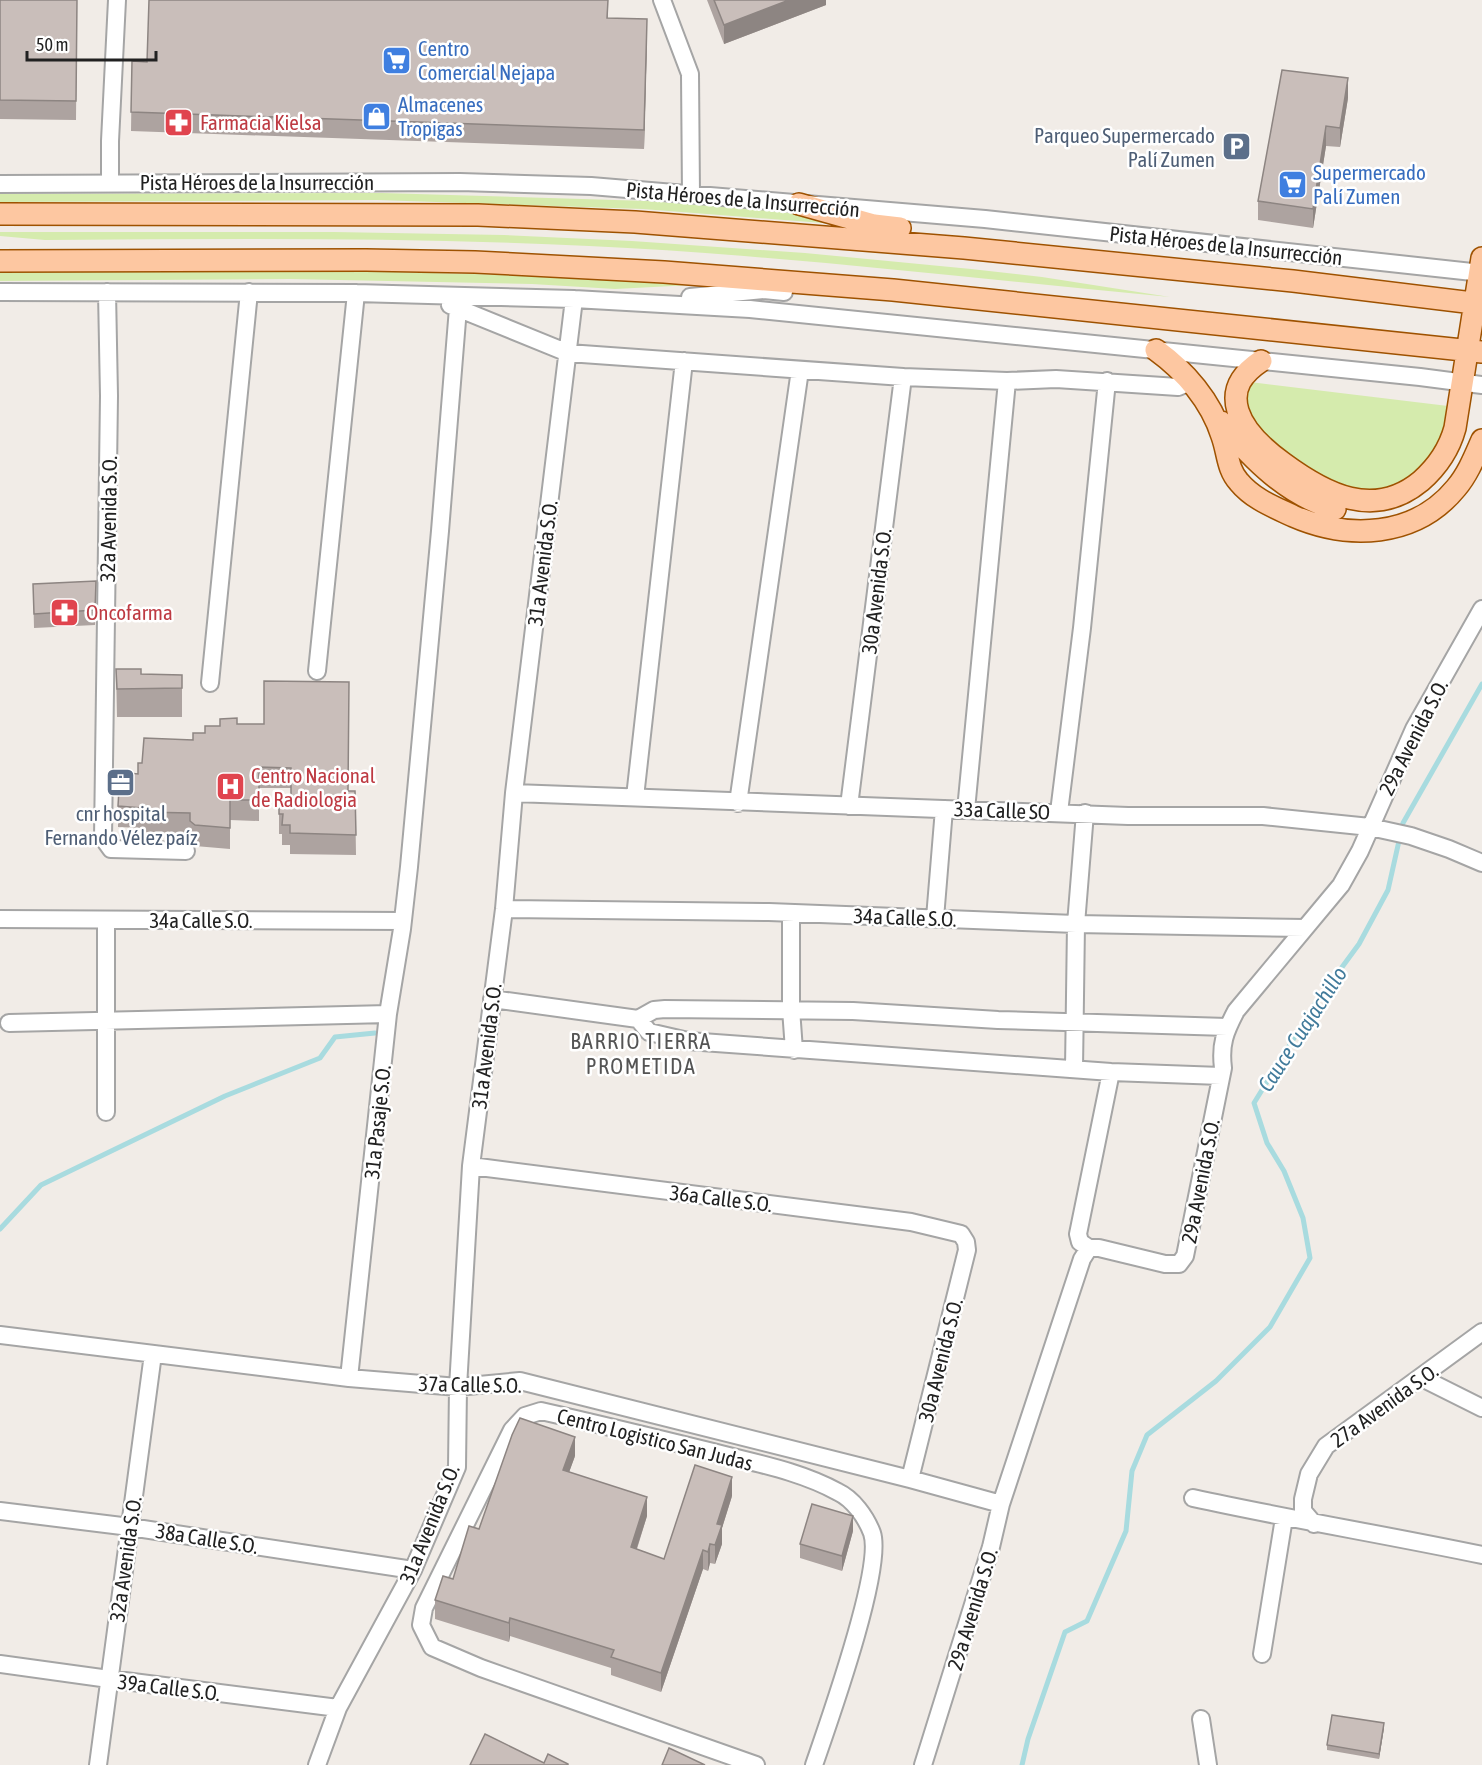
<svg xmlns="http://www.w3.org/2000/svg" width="1482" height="1765" viewBox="0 0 1482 1765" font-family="'Asap Condensed',sans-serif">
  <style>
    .grass { fill: #d5ebad }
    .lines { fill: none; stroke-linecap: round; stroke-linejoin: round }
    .stream { stroke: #a8dbdf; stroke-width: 5 }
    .minor-casing { stroke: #a5a5a5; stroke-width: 20 }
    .major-casing { stroke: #9e5200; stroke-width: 24 }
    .minor { stroke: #fff; stroke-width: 16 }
    .major { stroke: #fdc7a1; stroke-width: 21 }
    .wall { fill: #ada3a0 }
    .shaded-wall { fill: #8d8582 }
    .building { fill: #c9beba; stroke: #8d8582; stroke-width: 1.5 }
    .labels { text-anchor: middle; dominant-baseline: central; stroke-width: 5; stroke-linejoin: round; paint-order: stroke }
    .shop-label { font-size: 21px; fill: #366cbe; stroke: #fff; text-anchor: start }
    .health-label { font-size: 21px; fill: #be3a42; stroke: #fff; text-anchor: start }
    .service-label { font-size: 21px; fill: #4e5e75; stroke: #fff; text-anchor: end }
    .street-label { font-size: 21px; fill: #212121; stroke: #fff }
    .water-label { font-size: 22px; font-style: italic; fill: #427b9b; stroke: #fff }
    .neighbourhood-label { font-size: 22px; letter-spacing: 1.5px; fill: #545454; stroke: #fff }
  </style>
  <rect width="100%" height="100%" fill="#f1ece7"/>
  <!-- grass -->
  <path class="grass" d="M382 193 647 201 758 209 789 213 835 224 643 209 377 200 0 202V194Z
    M0 232H334L504 235 632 241 805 253 971 269 1042 277 1170 297C976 279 783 255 589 246 408 237 227 239 45 240L0 236Z
    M356 271 543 276 692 285 615 289 532 284 290 279 0 281V272Z
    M1250 382 1448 406 1445 435 1422 471 1394 487 1370 492 1327 482 1303 467 1266 437 1246 410 1245 403Z"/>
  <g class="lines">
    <!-- stream -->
    <path class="stream" d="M0 1229 41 1185 225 1096 320 1058 335 1037 375 1033
      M1022 1765 1028 1739 1065 1632 1087 1621 1126 1531 1132 1471 1147 1435 1216 1381 1270 1327 1310 1258 1303 1218 1284 1171 1267 1143 1254 1103 1315 1004 1359 944 1388 890 1403 823 1482 684"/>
    <defs>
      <path id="minor" d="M662 0 690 74 691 195
        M110 183V141L117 0
        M0 184 460 182 591 186 985 219 1482 273
        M0 292 356 293 574 299 750 309 1420 377 1482 385
        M107 292 109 396 103 838 111 849 186 851
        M690 297 764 290 784 292
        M450 305 568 353 903 377 1007 381 1056 379 1178 387 1190 382
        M317 671 356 293
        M210 683 249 292
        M514 793 1128 816H1263L1370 827 1411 836 1449 849 1482 863
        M635 797 684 361
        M738 803 800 370
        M849 806 903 377
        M966 810 1007 381
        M1059 812 1082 628 1107 381
        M504 909 769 912 1076 924 1305 928
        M791 913V1009L794 1050
        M935 918 944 809
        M0 919 403 921
        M492 999 638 1019 654 1010 665 1009 853 1011 998 1020 1227 1027
        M638 1019 649 1032 688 1041 1111 1072 1221 1076
        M9 1023 388 1014
        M1074 1069 1076 924 1085 813
        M106 1112V920
        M471 1166 911 1222 961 1234 966 1242 967 1250 910 1479
        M1089 1248 1080 1242 1078 1234 1111 1072
        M0 1335 349 1378 458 1387 520 1381 910 1479 1001 1504
        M349 1378 388 1014 402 929 409 867 440 531 458 308
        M1422 1378 1482 1408
        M1193 1498C1289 1519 1386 1535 1482 1555
        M0 1511 130 1527 413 1570
        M1314 1524 1303 1511V1499L1309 1474 1326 1446 1482 1332
        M1262 1654 1284 1518
        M0 1664 109 1679 338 1708
        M1201 1719 1208 1765
        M98 1765 153 1354
        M317 1765 338 1708 413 1570 457 1467 458 1387 471 1166 504 909 514 793 574 299
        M756 1765 481 1668 432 1647 421 1625 424 1608 512 1430 525 1416 541 1411C598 1424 656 1438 713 1452 755 1463 800 1471 838 1492 853 1499 866 1517 872 1533 884 1568 828 1724 814 1765
        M923 1765 991 1547 1001 1504 1082 1259 1089 1248H1099L1165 1264H1179L1185 1256 1223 1068C1220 1044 1225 1032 1236 1011L1341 885 1360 851 1414 729 1482 609"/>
      <path id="major" d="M799 204 874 225 900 228
        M0 214 478 215 635 222 964 248 1293 281 1482 304
        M0 261 366 260 475 262 664 272 893 290 1482 352
        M1156 350C1185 371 1211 401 1222 436 1228 452 1227 469 1239 482 1253 499 1274 507 1293 516 1348 540 1415 538 1456 488 1468 474 1475 456 1482 440
        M1261 361C1243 373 1231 388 1238 411 1245 433 1265 450 1283 463 1325 494 1374 520 1421 481 1438 466 1449 450 1455 428L1482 258
        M1221 422C1252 459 1287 495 1335 509"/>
    </defs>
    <!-- minor casing -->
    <use href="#minor" class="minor-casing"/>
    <!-- major casing -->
    <use href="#major" class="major-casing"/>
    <!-- minor -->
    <use href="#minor" class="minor"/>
    <!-- major -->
    <use href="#major" class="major"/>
  </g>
  <!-- wall -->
  <path class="wall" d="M0 0H77L76 120 0 119Z
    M608 0V18L647 38 644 149 131 131 132 61 147 62Z
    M707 0H826V5L724 44Z
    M1348 98 1340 147 1326 146 1313 228 1258 220V201Z
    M96 581 95 625 34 628 33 584Z
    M116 669 141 674 182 675V717H117Z
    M237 724 348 791H355L356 855 290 854V845H282V834H279V814L291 796V788H259V821L230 820V849L195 846 190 841V833L142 832V828L118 827V806L138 774 142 763 220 726Z
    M575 1456 569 1472 647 1516 637 1549 664 1559 732 1496 722 1528V1544L715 1564 710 1563 708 1571 703 1569 661 1692 611 1675V1668L510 1636 509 1642 435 1619V1600L453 1579 479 1529Z
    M853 1531 842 1571 800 1558V1544Z
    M1384 1728 1379 1759 1327 1750V1745Z"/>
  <!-- shaded-wall -->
  <path class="shaded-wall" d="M789 0H826V5L724 44V25Z
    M647 19V38L644 149V130Z
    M1348 78V98L1340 147V128Z
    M1326 126V146L1313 228V209Z
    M575 1437V1456L563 1489V1470Z
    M732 1477V1496L722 1528V1544L715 1564V1545L717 1524Z
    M647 1497V1516L631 1566V1547Z
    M853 1516V1531L842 1571V1556Z
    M710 1544V1563L708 1571V1552Z
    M703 1550V1569L661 1692V1673Z
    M510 1618V1636L509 1642V1623Z
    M1384 1723V1728L1379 1759V1754Z"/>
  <!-- building -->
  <path class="building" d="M0 0H77L76 101 0 100Z
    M149 0H608L607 18 647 19 644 130 131 112 132 61 147 62Z
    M714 0H789L724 25Z
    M1282 70 1348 78 1340 128 1326 126 1313 209 1258 201Z
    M96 581 95 610 34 614 33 584Z
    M116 669H141V674L182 675V688L117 689Z
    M264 681 349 682 348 791H355L356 835 290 833V825H282L283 814H279V796H291V768L259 767V800H230V828L195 825 190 821V813L142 812V808L118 806 120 772 138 774V763H142L144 738 193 740V733H205V726H220V719L237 718V724H264Z
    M520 1418 575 1437 563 1470 647 1497 631 1547 664 1559 695 1465 732 1477 717 1524 722 1525 715 1545 710 1544 708 1552 703 1550 661 1673 611 1657 614 1650 510 1618 509 1623 435 1600 443 1576 453 1579 469 1526 479 1529 512 1435Z
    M812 1504 853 1516 842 1556 800 1544Z
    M1332 1715 1384 1723 1379 1754 1327 1745Z
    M485 1734 544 1763 548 1754 568 1764V1765H470Z
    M669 1748 705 1765H662Z"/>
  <!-- icons -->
  <defs>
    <symbol id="supermarket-square" viewBox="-11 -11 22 22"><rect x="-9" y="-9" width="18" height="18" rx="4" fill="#3f7fe0" stroke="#fff"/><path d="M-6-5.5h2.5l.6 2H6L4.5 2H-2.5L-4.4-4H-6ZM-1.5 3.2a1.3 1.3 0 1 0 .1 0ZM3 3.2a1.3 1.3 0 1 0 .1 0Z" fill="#fff"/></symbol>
    <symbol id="shop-square" viewBox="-11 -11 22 22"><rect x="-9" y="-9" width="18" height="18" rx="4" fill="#3f7fe0" stroke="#fff"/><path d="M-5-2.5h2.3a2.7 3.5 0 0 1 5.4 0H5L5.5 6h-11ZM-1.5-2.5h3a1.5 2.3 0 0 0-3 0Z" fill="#fff"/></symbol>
    <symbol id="pharmacy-square" viewBox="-11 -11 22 22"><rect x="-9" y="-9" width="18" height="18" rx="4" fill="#e0444e" stroke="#fff"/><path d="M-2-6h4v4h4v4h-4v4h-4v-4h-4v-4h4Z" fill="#fff"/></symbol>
    <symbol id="parking-square" viewBox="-11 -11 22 22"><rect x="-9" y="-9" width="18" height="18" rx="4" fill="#5c6f8a" stroke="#fff"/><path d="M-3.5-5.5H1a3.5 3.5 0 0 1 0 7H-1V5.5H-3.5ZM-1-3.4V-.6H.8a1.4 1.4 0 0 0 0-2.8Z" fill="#fff"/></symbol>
    <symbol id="office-square" viewBox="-11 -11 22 22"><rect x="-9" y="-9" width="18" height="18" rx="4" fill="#5c6f8a" stroke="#fff"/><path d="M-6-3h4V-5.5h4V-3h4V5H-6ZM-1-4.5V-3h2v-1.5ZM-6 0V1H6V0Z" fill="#fff"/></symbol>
    <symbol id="hospital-square" viewBox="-11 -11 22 22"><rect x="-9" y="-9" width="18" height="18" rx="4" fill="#e0444e" stroke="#fff"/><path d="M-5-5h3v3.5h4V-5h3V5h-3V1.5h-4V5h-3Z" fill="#fff"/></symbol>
  </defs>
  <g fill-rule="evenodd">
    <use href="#supermarket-square" x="380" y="44" width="33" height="33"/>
    <use href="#shop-square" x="360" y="100" width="33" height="33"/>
    <use href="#pharmacy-square" x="162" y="106" width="33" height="33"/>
    <use href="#parking-square" x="1220" y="130" width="33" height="33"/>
    <use href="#supermarket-square" x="1276" y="168" width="33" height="33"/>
    <use href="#pharmacy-square" x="48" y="596" width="33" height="33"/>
    <use href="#office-square" x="104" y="766" width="33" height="33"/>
    <use href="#hospital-square" x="214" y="770" width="33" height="33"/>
  </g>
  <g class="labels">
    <!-- shop labels -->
    <g class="shop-label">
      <text x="418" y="48">Centro<tspan x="418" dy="24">Comercial Nejapa</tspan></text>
      <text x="398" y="104">Almacenes<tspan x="398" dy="24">Tropigas</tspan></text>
      <text x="1313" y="172">Supermercado<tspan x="1313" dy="24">Palí Zumen</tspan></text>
    </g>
    <!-- health labels -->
    <g class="health-label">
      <text x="200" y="122">Farmacia Kielsa</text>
      <text x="86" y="612">Oncofarma</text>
      <text x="251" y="775">Centro Nacional<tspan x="251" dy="24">de Radiologia</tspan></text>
    </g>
    <!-- service labels -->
    <g class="service-label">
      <text x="1215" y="135">Parqueo Supermercado<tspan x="1215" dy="24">Palí Zumen</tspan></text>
      <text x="121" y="813" text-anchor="middle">cnr hospital<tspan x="121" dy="24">Fernando Vélez paíz</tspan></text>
    </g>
    <!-- street labels -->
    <g class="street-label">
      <text x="257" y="182">Pista Héroes de la Insurrección</text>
      <text transform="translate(743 199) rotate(5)">Pista Héroes de la Insurrección</text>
      <text transform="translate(1226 245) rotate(6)">Pista Héroes de la Insurrección</text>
      <text transform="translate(108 519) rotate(-89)">32a Avenida S.O.</text>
      <text transform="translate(542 563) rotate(-83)">31a Avenida S.O.</text>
      <text transform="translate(876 591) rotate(-83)">30a Avenida S.O.</text>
      <text transform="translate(1413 737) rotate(-63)">29a Avenida S.O.</text>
      <text transform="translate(1002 810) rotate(2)">33a Calle SO</text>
      <text transform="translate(905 917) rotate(2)">34a Calle S.O.</text>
      <text x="201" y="920">34a Calle S.O.</text>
      <text transform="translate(486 1046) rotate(-83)">31a Avenida S.O.</text>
      <text transform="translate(377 1122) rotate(-84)">31a Pasaje S.O.</text>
      <text transform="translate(1200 1181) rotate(-79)">29a Avenida S.O.</text>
      <text transform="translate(721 1198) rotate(7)">36a Calle S.O.</text>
      <text transform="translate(940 1360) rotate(-76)">30a Avenida S.O.</text>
      <text transform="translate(470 1384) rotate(1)">37a Calle S.O.</text>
      <text transform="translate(1384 1405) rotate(-36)">27a Avenida S.O.</text>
      <text transform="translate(655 1439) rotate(14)">Centro Logistico San Judas</text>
      <text transform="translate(429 1524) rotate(-68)">31a Avenida S.O.</text>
      <text transform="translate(207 1538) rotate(9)">38a Calle S.O.</text>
      <text transform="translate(125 1559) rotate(-82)">32a Avenida S.O.</text>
      <text transform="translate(972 1609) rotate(-73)">29a Avenida S.O.</text>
      <text transform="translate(169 1687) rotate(7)">39a Calle S.O.</text>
    </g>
    <!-- water labels -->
    <g class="water-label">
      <text transform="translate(1302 1029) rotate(-57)">Cauce Cuajachillo</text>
    </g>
    <!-- neighbourhood labels -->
    <g class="neighbourhood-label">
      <text x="641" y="1041">BARRIO TIERRA<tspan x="641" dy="25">PROMETIDA</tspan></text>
    </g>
  </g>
  <!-- scale -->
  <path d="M27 51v9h129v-9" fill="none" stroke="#212121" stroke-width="3"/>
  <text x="36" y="51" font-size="18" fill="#212121" stroke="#ffffff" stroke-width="4.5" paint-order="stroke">50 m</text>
</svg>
